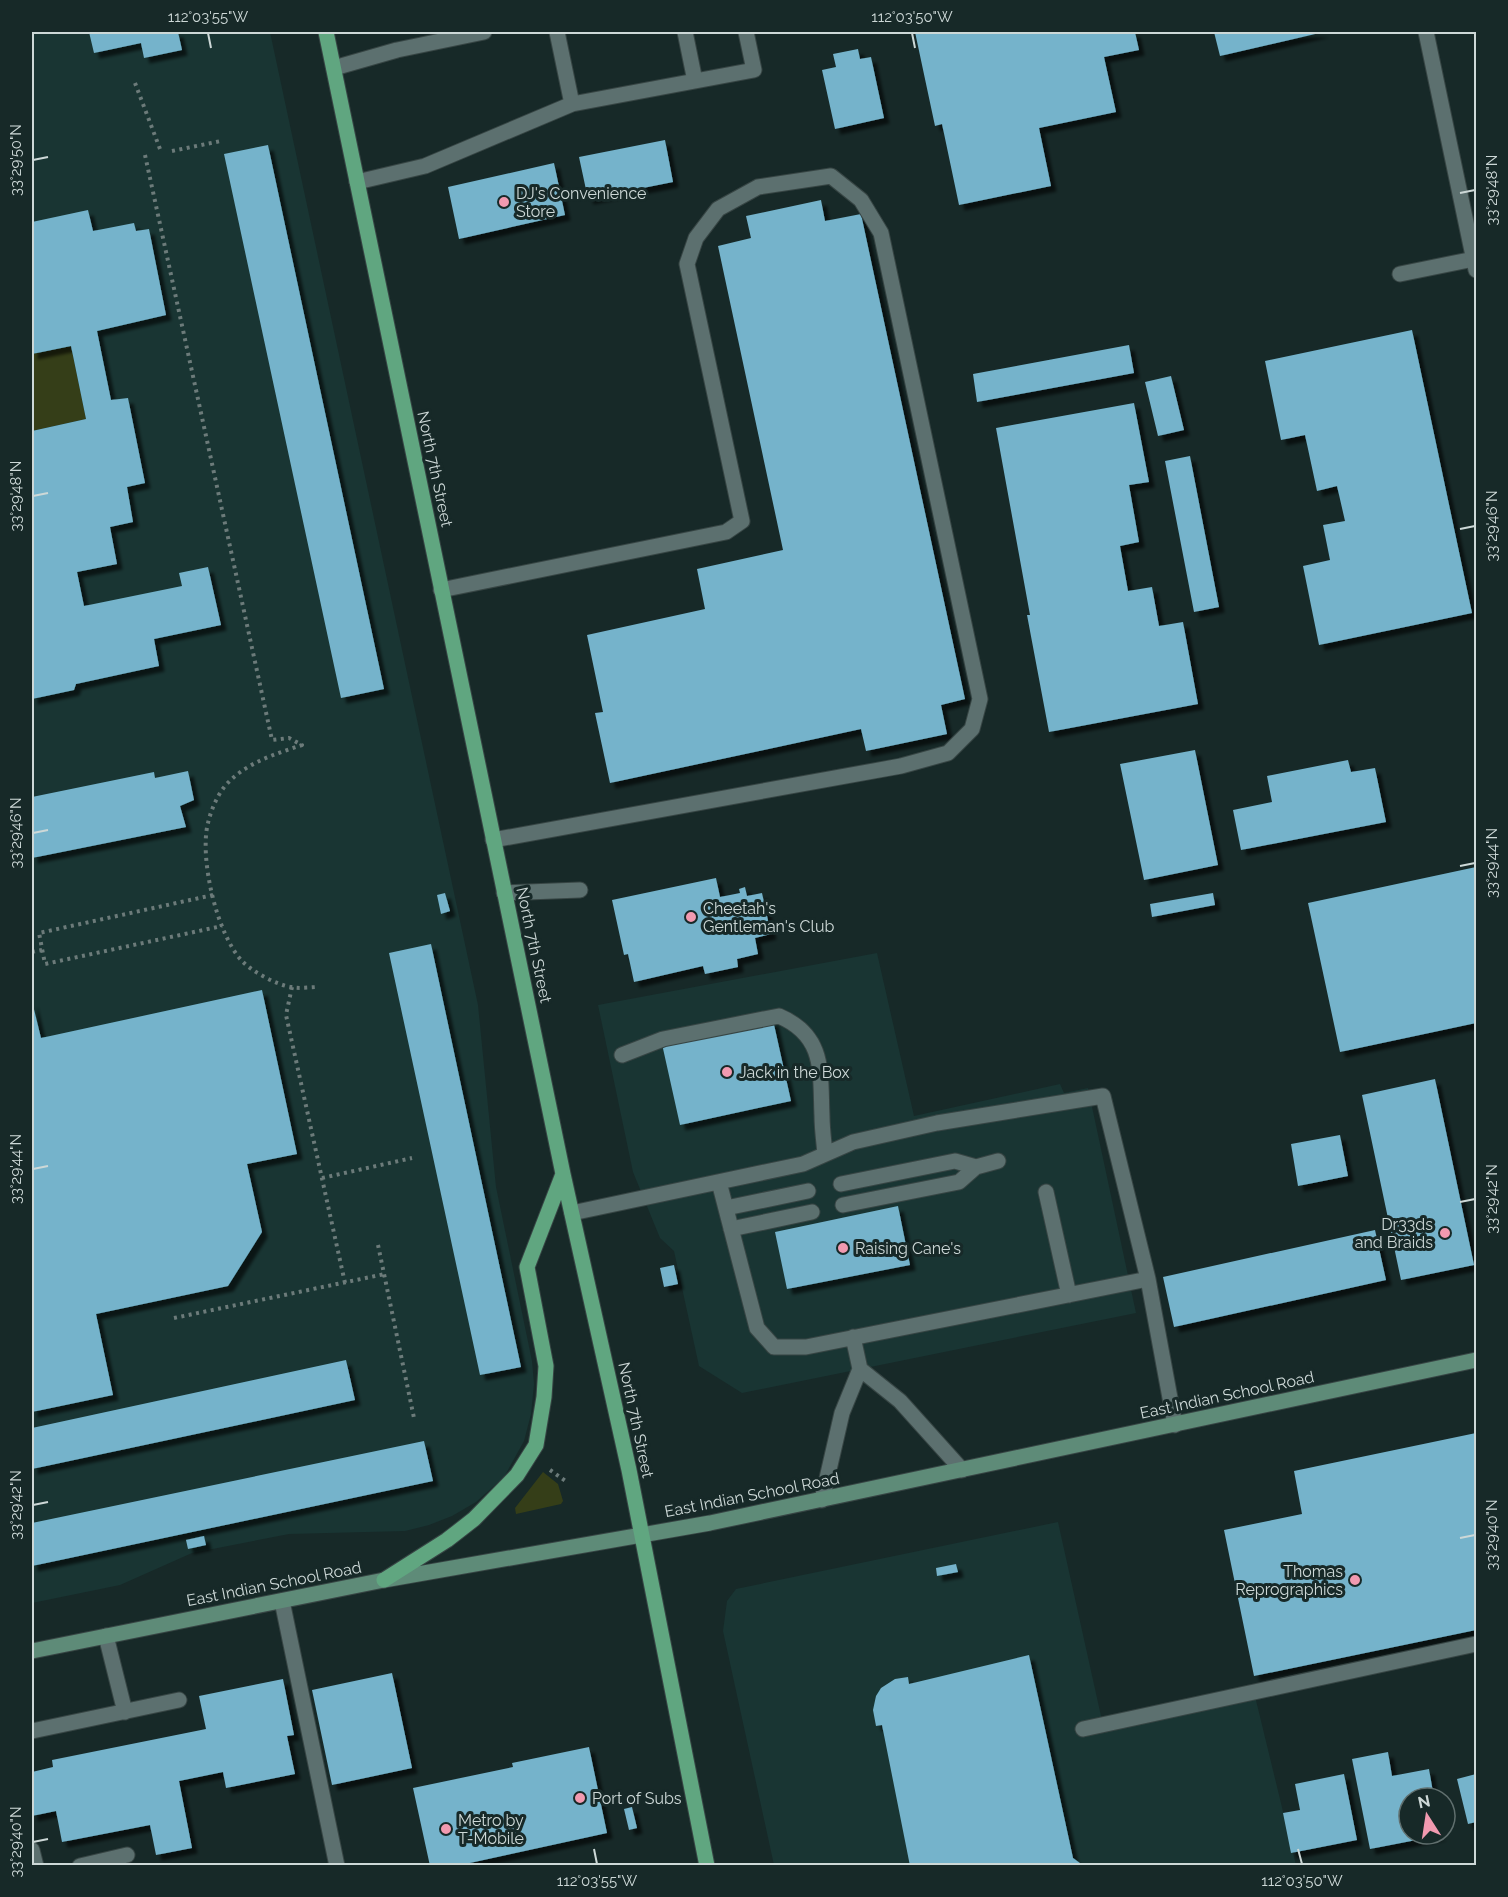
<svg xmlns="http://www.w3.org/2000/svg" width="1508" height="1897" viewBox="0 0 1508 1897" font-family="Raleway,sans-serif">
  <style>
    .built { fill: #193533 }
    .green { fill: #353e18 }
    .building { fill: #74b3cb; filter: url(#shadow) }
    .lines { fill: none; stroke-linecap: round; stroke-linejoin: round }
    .service-casing { stroke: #374544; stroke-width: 17 }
    .minor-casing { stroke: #374544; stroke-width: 17 }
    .secondary-casing { stroke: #374544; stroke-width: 17 }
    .primary-casing { stroke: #374544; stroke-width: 17 }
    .path { stroke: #6c7b7a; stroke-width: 4; stroke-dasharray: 3 4.5; stroke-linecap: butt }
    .service { stroke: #5c706f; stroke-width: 15 }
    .minor { stroke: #5c706f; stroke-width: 15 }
    .secondary { stroke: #5e8b78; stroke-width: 15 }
    .primary { stroke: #60a680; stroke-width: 15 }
    .ticks { fill: none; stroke: #cdd8d7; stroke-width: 2 }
    .poi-dot { fill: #f19ab0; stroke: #172928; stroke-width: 2 }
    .labels { text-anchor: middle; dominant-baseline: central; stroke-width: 6; stroke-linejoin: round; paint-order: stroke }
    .poi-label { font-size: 16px; fill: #cdd8d7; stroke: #172928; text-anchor: start }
    .street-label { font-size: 16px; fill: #cdd8d7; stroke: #172928 }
    .neatline { fill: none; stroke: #cdd8d7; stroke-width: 2 }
    .ticks-label { font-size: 15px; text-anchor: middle; fill: #cdd8d7 }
  </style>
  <defs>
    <filter id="shadow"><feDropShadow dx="5.5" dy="5.5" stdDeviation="1.5" flood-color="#0009"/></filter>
  </defs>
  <rect width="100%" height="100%" fill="#172928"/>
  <!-- built -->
  <path class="built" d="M32 32H270L478 1005 496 1187 532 1361 534 1384 531 1414 524 1441 504 1477 476 1502 452 1516 429 1525 405 1531 289 1534 192 1553 120 1585 32 1603Z
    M877 953 914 1116 1060 1084 1064 1093 1088 1088 1136 1313 742 1393 699 1366 674 1251 660 1238 633 1172 598 1005Z
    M1058 1522 1103 1725 1254 1692 1296 1865H774L723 1631 727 1601 736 1589Z"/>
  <!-- green -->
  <path class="green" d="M71 346 86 419 32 431V354Z
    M543 1472 558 1484 563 1501 561 1504 516 1514 515 1508Z"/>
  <!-- building -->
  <path class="building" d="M89 32H178L182 50 144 58 141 43 94 53Z
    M915 32H1135L1139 50 1104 57 1116 112 1039 128 1051 186 959 205 942 124 935 126Z
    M1214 32H1324L1220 56Z
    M858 49 860 59 871 57 884 118 835 129 822 70 836 67 833 54Z
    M665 140 673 182 588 199 579 157Z
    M268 145 384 689 341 698 224 154Z
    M554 163 565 215 459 239 448 187Z
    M821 200 825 221 861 214 965 699 941 705 947 734 866 751 861 729 610 783 595 713 603 712 587 635 705 609 697 569 783 550 718 246 751 238 746 216Z
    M88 210 93 231 134 223 136 231 149 229 166 315 97 331 111 400 128 398 145 483 127 487 133 522 110 527 117 564 77 572 84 606 182 586 179 573 208 567 221 625 154 639 159 666 76 684 74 690 32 699V431L86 419 71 346 32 354V222Z
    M1412 330 1472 613 1319 645 1303 566 1330 560 1323 525 1345 521 1337 486 1317 491 1305 435 1281 440 1265 361Z
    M1129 345 1134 373 977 402 973 374Z
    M1171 376 1184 430 1158 436 1145 382Z
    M1134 403 1149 482 1129 485 1139 542 1120 546 1128 591 1152 587 1159 626 1183 622 1198 704 1049 732 1027 615H1030L996 428Z
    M1190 456 1219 607 1194 612 1165 461Z
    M1195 750 1218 865 1144 880 1120 764Z
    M1348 760 1351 772 1375 768 1386 822 1241 850 1233 810 1272 802 1267 776Z
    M188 771 194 800 180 806 186 827 32 858V797L154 772 155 778Z
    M1476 867V1023L1340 1052 1308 903Z
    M716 878 720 897 740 893 739 889 745 887 747 896 762 893 771 934 755 938 758 954 737 959 738 967 705 974 703 966 634 982 628 954 624 955 612 900Z
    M445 893 450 911 441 914 437 895Z
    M1213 893 1215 905 1152 917 1150 904Z
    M431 944 521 1367 480 1375 389 953Z
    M262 990 297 1154 247 1164 262 1232 228 1286 96 1314 113 1395 32 1412V1001L41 1038Z
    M773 1020 791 1101 680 1125 662 1044Z
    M1435 1079 1474 1265 1401 1280 1362 1095Z
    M1340 1135 1348 1176 1298 1186 1291 1144Z
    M898 1206 910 1265 787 1289 775 1232Z
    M1375 1230 1386 1280 1174 1327 1163 1277Z
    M674 1265 678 1284 664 1287 660 1268Z
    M346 1360 355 1400 32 1469V1428Z
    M1476 1433V1630L1254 1676 1224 1530 1302 1514 1294 1471Z
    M424 1441 433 1481 32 1566V1523Z
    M204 1536 206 1545 188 1549 186 1540Z
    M956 1564 958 1572 937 1576 936 1568Z
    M1029 1655 1073 1858 1084 1866H910L882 1725 876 1726 873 1710 876 1696 881 1688 895 1679 908 1677 909 1684Z
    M392 1673 412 1768 332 1785 312 1690Z
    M283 1679 294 1735 287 1736 295 1774 226 1788 223 1772 179 1781 192 1848 156 1855 150 1825 62 1842 56 1811 32 1816V1772L53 1767 52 1760 206 1729 199 1696Z
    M589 1747 607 1833 456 1866H430L413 1788 513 1767 512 1763Z
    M1388 1752 1392 1776 1429 1769 1434 1798H1409V1834L1442 1835 1370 1849 1352 1759Z
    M1344 1774 1357 1840 1291 1853 1283 1813 1300 1810 1295 1784Z
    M1476 1774V1822L1468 1824 1457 1779Z
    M632 1807 637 1828 629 1830 624 1809Z"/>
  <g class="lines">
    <defs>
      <path id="service" d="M557 32 572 104
        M685 32 695 81
        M357 182 425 166 572 104 754 70 746 32
        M1400 274 1474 259
        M441 590 726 532 742 521 687 264 696 238 718 209 758 187 831 176 861 200 881 233 980 699 972 729 948 753 901 766 493 840
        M504 893 580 890
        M622 1055 663 1039 779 1016C826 1036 820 1073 822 1116 822 1129 824 1142 825 1154
        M719 1182 757 1328 774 1347H806L1148 1279
        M841 1184 955 1161 976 1167
        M1046 1192 1069 1295
        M843 1205 959 1182 976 1167 998 1161
        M726 1208 808 1191
        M572 1213 803 1164 853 1142 937 1123 1103 1096 1148 1279 1175 1425
        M731 1229 812 1212
        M860 1369 900 1401 962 1470
        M822 1500 842 1413 860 1369 853 1337
        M282 1601 337 1866
        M106 1636 125 1712
        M1083 1729 1476 1644
        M32 1731 179 1700
        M32 1850 36 1866
        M80 1866 127 1855"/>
      <path id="minor" d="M1426 32 1476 270
        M334 68 397 50 484 32"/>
      <path id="secondary" d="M32 1651 384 1580 710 1523 1476 1360"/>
      <path id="primary" d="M326 32 563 1174 629 1470 707 1866
        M384 1580 447 1540 474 1519 517 1475 536 1445 544 1397 546 1366 527 1267 563 1174"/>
    </defs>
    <!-- service casing -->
    <use href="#service" class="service-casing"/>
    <!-- minor casing -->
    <use href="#minor" class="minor-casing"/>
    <!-- secondary casing -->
    <use href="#secondary" class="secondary-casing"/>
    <!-- primary casing -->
    <use href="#primary" class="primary-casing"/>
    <!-- path -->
    <path class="path" d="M135 83 160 149
      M172 151 221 141
      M145 155 272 740 289 738 302 745C275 754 245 763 225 786 217 796 211 810 208 823 199 858 217 936 243 962 253 972 277 985 291 987 300 989 310 987 319 987
      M213 895 39 933 45 964 222 926
      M32 952 42 950
      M292 987 286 1015 345 1283
      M322 1178 412 1158
      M378 1245 414 1418
      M174 1318 385 1274
      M550 1470 567 1482"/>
    <!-- service -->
    <use href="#service" class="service"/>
    <!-- minor -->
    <use href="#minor" class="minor"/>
    <!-- secondary -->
    <use href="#secondary" class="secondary"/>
    <!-- primary -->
    <use href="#primary" class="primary"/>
  </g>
  <!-- ticks -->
  <path class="ticks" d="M208 33 211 48M912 33 915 48M33 160 48 157M1460 193 1475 190M33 496 48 493M1460 529 1475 526M33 833 48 830M1460 866 1475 863M33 1169 48 1166M1460 1202 1475 1199M33 1505 48 1502M1460 1538 1475 1535M33 1842 48 1839M594 1849 597 1864M1298 1849 1302 1864"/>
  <!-- markers -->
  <g class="poi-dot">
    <circle cx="504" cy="202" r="6"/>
    <circle cx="691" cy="917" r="6"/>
    <circle cx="727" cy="1072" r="6"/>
    <circle cx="1445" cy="1233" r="6"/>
    <circle cx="843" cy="1248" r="6"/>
    <circle cx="1355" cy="1580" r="6"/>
    <circle cx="580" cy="1798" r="6"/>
    <circle cx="446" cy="1829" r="6"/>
  </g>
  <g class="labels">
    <!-- poi labels -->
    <g class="poi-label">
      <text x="516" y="193">DJ's Convenience<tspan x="516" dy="18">Store</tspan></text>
      <text x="703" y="908">Cheetah's<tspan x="703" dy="18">Gentleman's Club</tspan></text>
      <text x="739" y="1072">Jack in the Box</text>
      <text x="1433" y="1224" text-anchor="end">Dr33ds<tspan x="1433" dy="18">and Braids</tspan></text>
      <text x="855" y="1248">Raising Cane's</text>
      <text x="1343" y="1571" text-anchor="end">Thomas<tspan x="1343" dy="18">Reprographics</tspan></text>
      <text x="592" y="1798">Port of Subs</text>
      <text x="458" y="1820">Metro by<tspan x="458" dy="18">T-Mobile</tspan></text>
    </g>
    <!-- street labels -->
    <g class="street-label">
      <text transform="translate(435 469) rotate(78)">North 7th Street</text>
      <text transform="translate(534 945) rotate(78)">North 7th Street</text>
      <text transform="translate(1227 1395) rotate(-12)">East Indian School Road</text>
      <text transform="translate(636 1420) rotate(78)">North 7th Street</text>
      <text transform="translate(752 1495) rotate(-11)">East Indian School Road</text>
      <text transform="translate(274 1584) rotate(-11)">East Indian School Road</text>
    </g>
  </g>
  <!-- border -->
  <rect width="1508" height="1897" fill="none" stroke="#172928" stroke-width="66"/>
  <!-- north arrow -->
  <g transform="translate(1427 1816) rotate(348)"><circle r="28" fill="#172928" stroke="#606f6e" stroke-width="1.5"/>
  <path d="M0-4.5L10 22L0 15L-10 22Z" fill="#f19ab0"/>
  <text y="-9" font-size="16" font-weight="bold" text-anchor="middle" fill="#cdd8d7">N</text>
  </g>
  <rect x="33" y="33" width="1442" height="1831" class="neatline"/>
  <g class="ticks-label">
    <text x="208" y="22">112°03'55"W</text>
    <text x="912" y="22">112°03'50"W</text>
    <text transform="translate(16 160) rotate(-90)" y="5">33°29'50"N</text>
    <text transform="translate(1492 190) rotate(-90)" y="5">33°29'48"N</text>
    <text transform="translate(16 496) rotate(-90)" y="5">33°29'48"N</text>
    <text transform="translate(1492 526) rotate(-90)" y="5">33°29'46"N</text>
    <text transform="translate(16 833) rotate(-90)" y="5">33°29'46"N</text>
    <text transform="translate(1492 863) rotate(-90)" y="5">33°29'44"N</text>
    <text transform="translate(16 1169) rotate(-90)" y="5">33°29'44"N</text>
    <text transform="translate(1492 1199) rotate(-90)" y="5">33°29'42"N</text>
    <text transform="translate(16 1505) rotate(-90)" y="5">33°29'42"N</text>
    <text transform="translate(1492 1535) rotate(-90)" y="5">33°29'40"N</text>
    <text transform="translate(16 1842) rotate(-90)" y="5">33°29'40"N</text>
    <text x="597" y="1886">112°03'55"W</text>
    <text x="1302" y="1886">112°03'50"W</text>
  </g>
</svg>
